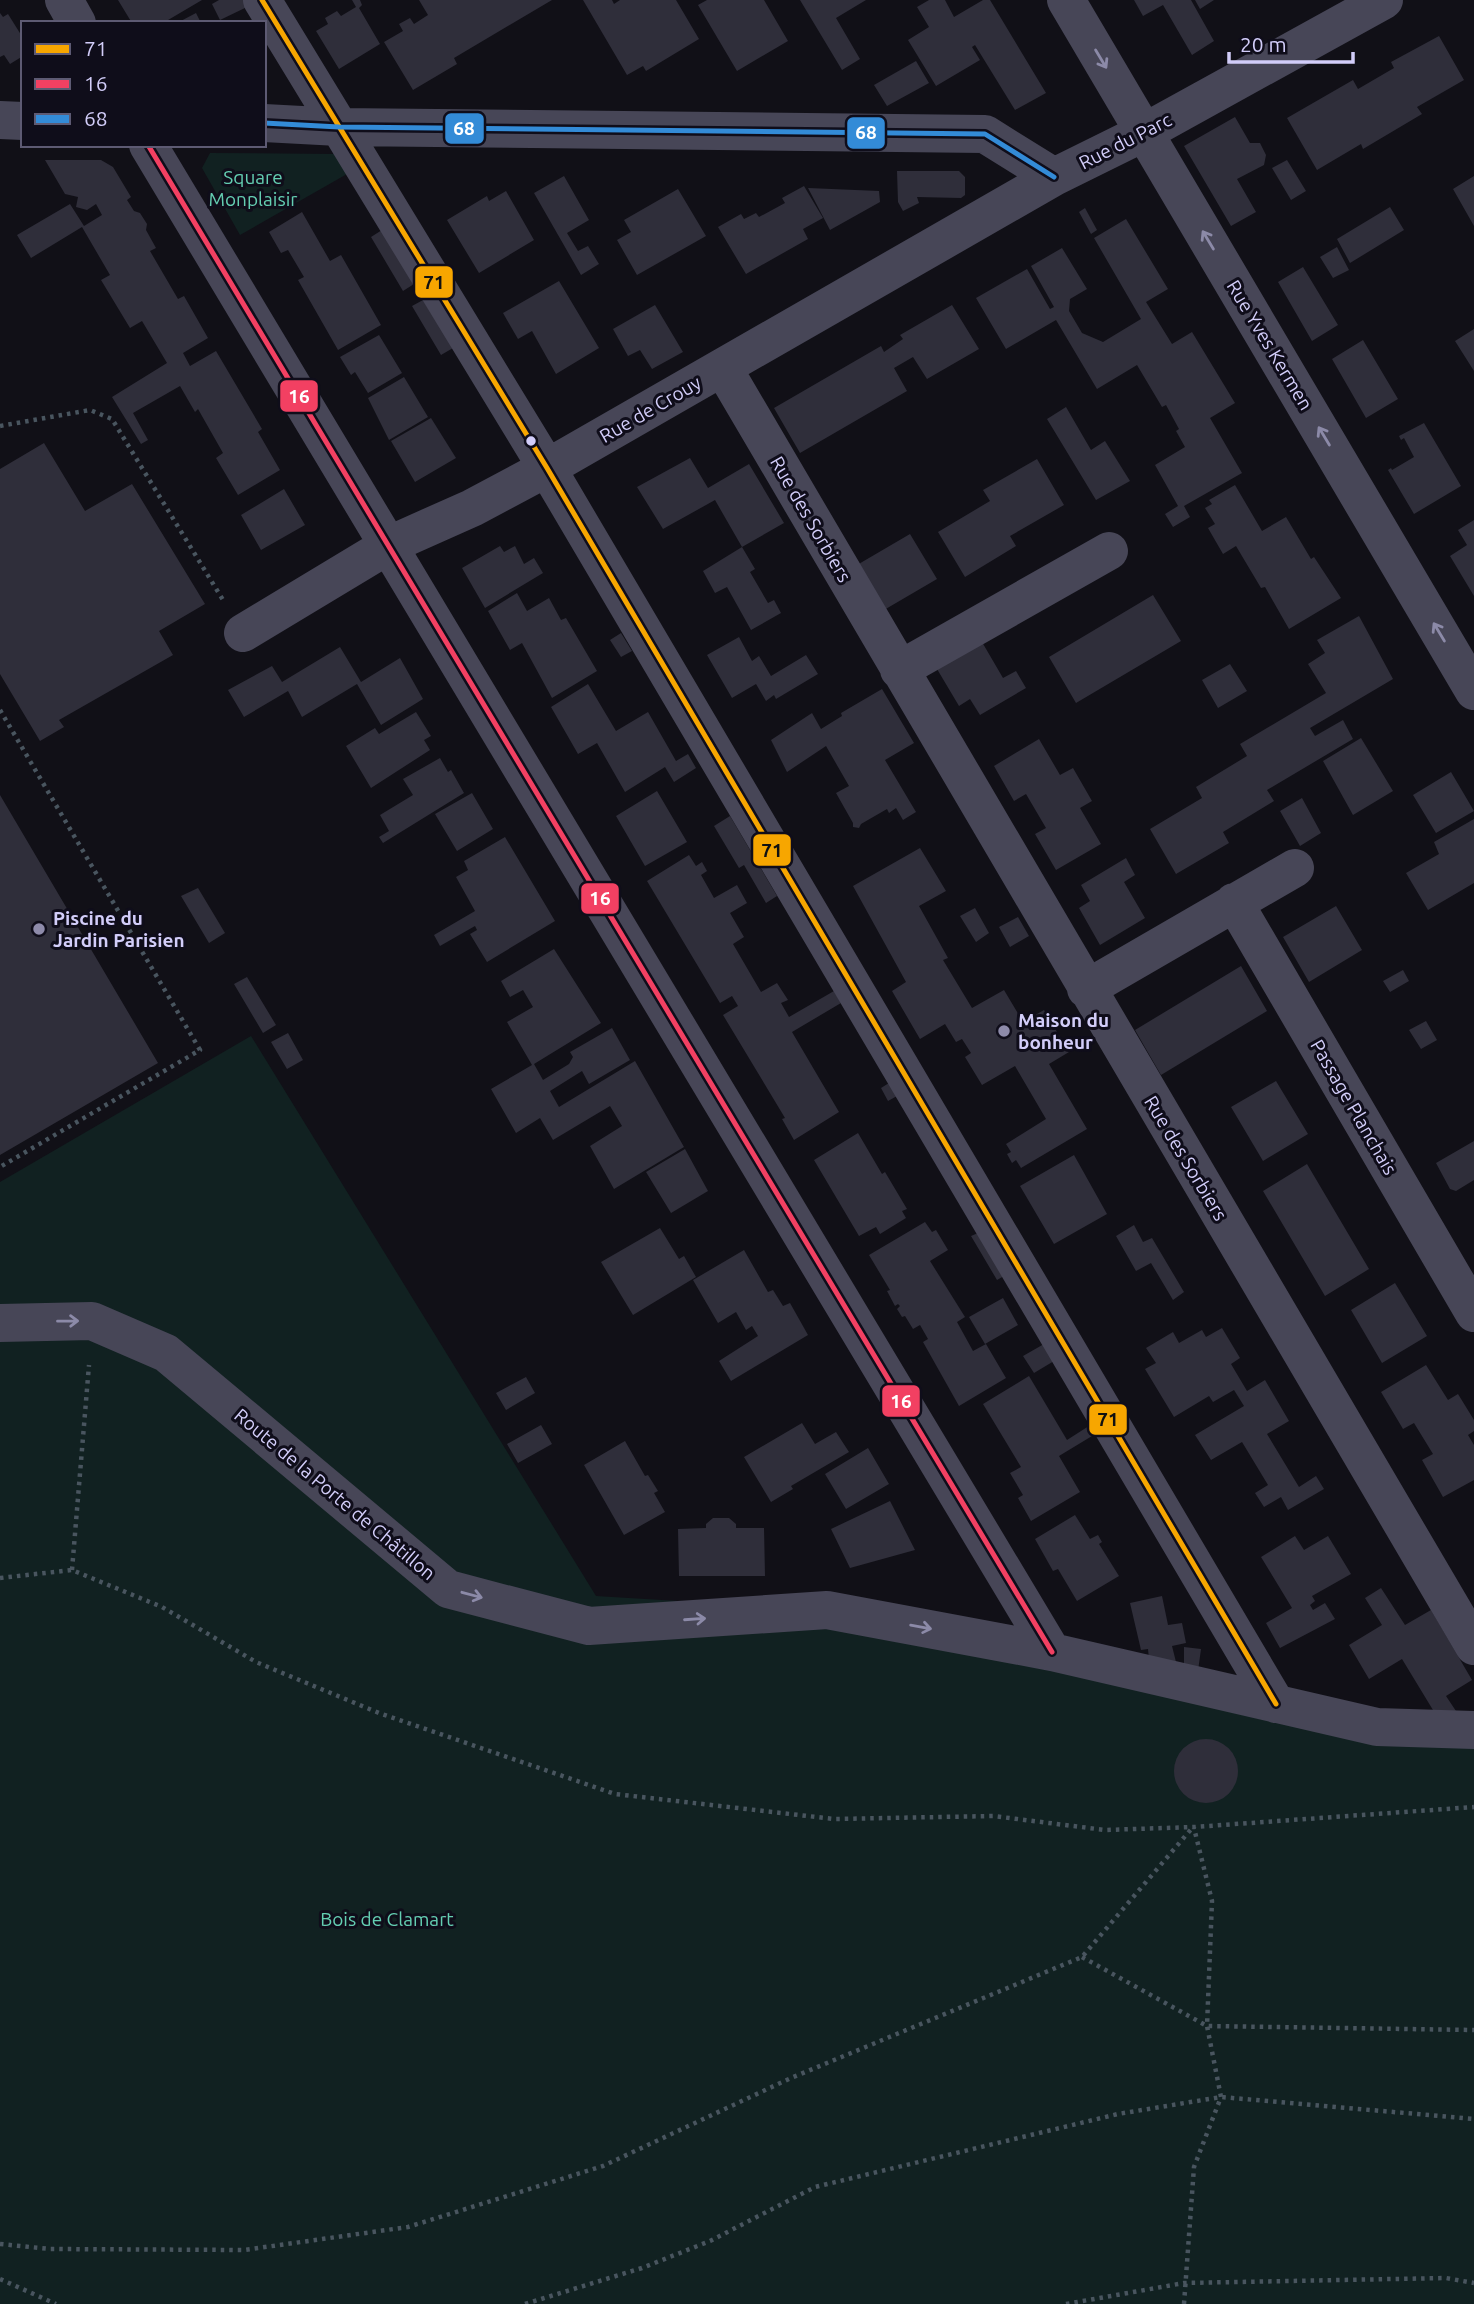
<svg xmlns="http://www.w3.org/2000/svg" width="1474" height="2304" viewBox="0 0 1474 2304" font-family="Ubuntu,sans-serif">
  <style>
    .green { fill: #112121 }
    .building { fill: #2f2e3a }
    .lines { fill: none; stroke-linecap: round; stroke-linejoin: round }
    .path { stroke: #49555f; stroke-width: 4.5; stroke-dasharray: 3.5 5; stroke-linecap: butt }
    .minor { stroke: #474657; stroke-width: 38 }
    .bus-1-casing { stroke: #0f0d1a; stroke-width: 10 }
    .bus-2-casing { stroke: #0f0d1a; stroke-width: 10 }
    .bus-3-casing { stroke: #0f0d1a; stroke-width: 10 }
    .bus-1 { stroke: #f7a600; stroke-width: 5 }
    .bus-2 { stroke: #f24062; stroke-width: 5 }
    .bus-3 { stroke: #338bd7; stroke-width: 5 }
    .oneway { stroke: #8c8aa8 }
    .bus-dot { fill: #d2cdf9; stroke: #0f0d1a; stroke-width: 2.5 }
    .poi-dot { fill: #8e8baa; stroke: #0f0d1a; stroke-width: 2.5 }
    .labels { text-anchor: middle; dominant-baseline: central; stroke-width: 6; stroke-linejoin: round; paint-order: stroke }
    .street-label { font-size: 19px; fill: #d2cdf9; stroke: #0f0d1a }
    .park-label { font-size: 19px; fill: #64ceb2; stroke: #0f0d1a }
    .poi-label { font-size: 19px; font-weight: bold; fill: #d2cdf9; stroke: #0f0d1a; text-anchor: start }
    .line-badge { stroke: #0f0d1a; stroke-width: 2.5 }
    .badge-label { font-size: 19px; text-anchor: middle; font-weight: bold; fill: #fff }
    .pale-badge-label { font-size: 19px; text-anchor: middle; font-weight: bold; fill: #111 }
  </style>
  <rect width="100%" height="100%" fill="#111017"/>
  <!-- green -->
  <path class="green" d="M210 153 336 154 347 174 240 235 202 168Z
    M251 1036 596 1596 827 1610 1474 1730V2304H0V1182Z"/>
  <!-- building -->
  <path class="building" d="M118 0H202L163 23H132Z
    M219 0H244L247 7 220 20 212 4Z
    M352 0H360L362 5 359 8 380 44 339 69 316 31 328 24 325 18 337 11 341 16 356 7Z
    M419 0H552L454 58 457 64 413 90 384 42 403 31 399 24 410 18 414 24 428 15Z
    M583 0H612L614 4 620 0H676L699 39 646 71 643 66 627 75Z
    M707 0H764L788 41 737 71 698 5Z
    M800 0H866L836 18 860 59 842 70Z
    M929 0H945L954 17 983 0H990L1046 93 1015 110 975 45 972 47 980 60 936 86 908 40 929 27 917 7Z
    M1134 0H1191L1214 41 1192 55 1163 5 1143 16Z
    M1195 0H1214L1200 9Z
    M0 13 3 17 8 14 23 38V56L10 64 4 55 0 57Z
    M196 13 201 23H177Z
    M1439 36 1464 80 1417 107 1422 114 1363 149 1361 144 1317 170 1287 118 1353 80 1358 89 1394 68 1391 62Z
    M916 61 929 83 887 106 874 85Z
    M1235 117 1250 143H1260L1266 155 1264 165 1237 179 1256 212 1231 226 1184 146Z
    M45 160H101L113 167 131 197 127 200 134 211 140 213 147 224 146 230 156 248 150 251 178 299 184 296 208 338 183 353 190 366 216 351 262 429 258 432 280 470 238 495 216 458 223 453 198 409 195 412 180 386 133 413 148 440 141 444 112 397 167 363 142 321 130 328 101 280 110 275 82 227 31 258 17 235 70 204 84 226 102 215 96 204 87 210 76 207 78 197 65 194Z
    M1287 160 1306 191 1291 200 1272 168Z
    M897 171H959L965 177V195L961 198 917 197 919 203 903 211 898 202Z
    M564 176 589 220 567 233 578 251 588 246 599 264 581 275 534 193Z
    M1474 176V226L1453 189Z
    M804 186 823 218 803 229 808 239 746 274 718 227 741 214 744 219 756 213 759 217 785 203 782 198Z
    M808 188 879 191 880 202 830 230Z
    M678 189 706 236 637 275 617 240 631 232 624 220Z
    M506 191 534 240 479 273 447 220 487 196 489 201Z
    M1390 207 1404 230 1350 263 1337 239Z
    M1085 208 1097 230 1091 234 1079 212Z
    M302 212 330 261 341 255 381 325 338 350 298 280 304 277 288 250 281 253 269 232Z
    M1126 219 1168 289 1146 302 1172 344 1192 332 1235 403 1210 418 1242 473 1184 506 1190 517 1173 527 1165 514 1178 506 1155 465 1185 447 1176 431 1179 429 1166 405 1162 407 1137 365 1097 389 1056 320 1006 349 976 298 1027 269 1050 309 1054 307 1031 266 1062 248 1087 289 1070 299 1069 311 1082 333 1103 342 1141 319 1094 238Z
    M382 230 414 284 403 291 371 237Z
    M1337 247 1349 270 1333 278 1320 257Z
    M1303 267 1338 325 1312 341 1278 282Z
    M559 281 599 348 556 374 532 331 518 339 503 313Z
    M423 300 453 348 441 355 412 306Z
    M655 305 683 352 652 369 640 350 628 356 613 329Z
    M952 305 979 349 927 379 913 357 894 368 907 391 800 453 774 408 881 346 884 352 903 339 900 335Z
    M1474 329V371L1455 341Z
    M379 335 402 373 368 393 355 372 351 375 340 357Z
    M1363 340 1398 399 1366 418 1332 359Z
    M404 377 428 417 389 440 368 398Z
    M1066 407 1091 450 1105 441 1130 481 1096 500 1047 419Z
    M431 418 456 458 415 482 391 441Z
    M1424 423 1461 486 1414 514 1388 470 1391 468 1392 470 1414 457 1404 438 1401 440 1399 436Z
    M44 443 85 511 132 484 205 604 159 631 173 655 59 720 64 727 40 741 0 674V469Z
    M690 458 708 488 749 464 784 523 742 547 715 500 663 529 637 487Z
    M1037 459 1064 505 1010 536 1016 546 965 577 938 532 990 501 983 490Z
    M1235 485 1262 531 1286 517 1311 559 1314 557 1341 598 1289 629 1265 587 1261 588 1236 546 1223 554 1208 528 1215 524 1205 508 1212 504 1209 500Z
    M284 489 305 525 261 550 241 515Z
    M1474 520V596L1450 556 1467 545 1458 530Z
    M910 534 937 579 884 610 857 565Z
    M500 546 504 552 515 546 524 564 534 558 543 573 485 608 462 568Z
    M742 547 755 569 750 572 768 603 774 600 781 613 751 630 727 587 715 593 703 571Z
    M517 593 527 611 549 598 561 620 566 618 597 671 552 698 522 643 510 650 488 611Z
    M1153 595 1181 641 1076 703 1049 657Z
    M1359 616 1393 679 1310 728 1315 736 1343 720 1353 739 1267 790 1274 801 1223 832 1229 843 1176 874 1150 829 1202 798 1196 787 1247 756 1240 744 1326 693 1308 664 1325 653 1317 640Z
    M621 633 632 651 621 657 610 640Z
    M739 637 752 661 759 656 771 676 806 655 818 674 776 699 774 695 766 701 756 684 732 698 707 655Z
    M982 642 1003 678 1016 671 1026 688 980 715 970 699 959 706 937 669Z
    M340 647 361 682 400 658 423 699 381 725 357 684 302 717 288 691 244 717 228 690 272 666 282 682Z
    M1230 664 1247 691 1218 708 1202 680Z
    M588 684 616 731 648 712 676 761 688 754 696 768 674 782 665 767 625 792 597 743 578 754 551 707Z
    M882 689 914 743 885 760 916 812 903 820 896 808 889 813 887 809 861 824 859 828 853 827V823L836 793 849 786 826 746 787 772 771 740 812 713 821 729 842 716 841 713Z
    M416 712 431 736 424 740 430 750 371 788 346 746 375 728 379 734Z
    M1361 738 1393 791 1353 815 1323 761Z
    M1039 739 1060 775 1073 768 1092 801 1080 808 1101 844 1056 870 1035 834 1046 828 1026 794 1014 801 994 766Z
    M440 758 448 772 451 770 464 793 383 843 379 837 389 831 380 815 413 795 403 779Z
    M1451 772 1474 811 1436 833 1413 795Z
    M657 791 687 842 645 866 616 816Z
    M472 793 493 829 457 851 435 814Z
    M0 795 158 1063 0 1155Z
    M1302 798 1321 833 1300 846 1280 811Z
    M730 816 777 896 766 903 744 865 739 868 714 826Z
    M1474 819V883L1428 910 1406 873 1439 854 1434 842Z
    M505 837 555 921 487 962 470 934 477 930 475 926 440 946 434 935 475 911 456 877 468 870 464 861Z
    M920 848 946 891 919 906 948 958 943 960 972 1008 1004 990 1023 1022 1044 1010 1069 1052 1049 1064 1087 1129 1021 1168 1016 1160 1012 1163 1007 1154 1011 1152 1006 1144 1046 1119 1015 1066 982 1085 965 1057 971 1053 962 1039 956 1042 945 1024 920 1039 892 991 906 982 853 886Z
    M689 855 696 866 702 862 707 871 701 875 714 898 737 885 747 903 730 913 744 937 733 944 761 992 777 983 788 1000 781 1003 789 1017 834 991 841 1003 792 1032 839 1112 794 1140 782 1119 785 1118 723 1015 738 1006 732 996 720 1003 647 881Z
    M1126 858 1135 875 1124 882 1145 918 1100 945 1079 908 1090 901 1081 885Z
    M198 888 225 933 209 943 181 896Z
    M1336 906 1362 950 1309 982 1283 937Z
    M975 908 989 933 976 942 960 916Z
    M1018 917 1029 936 1010 947 999 927Z
    M554 949 601 1023 534 1064 543 1080 569 1064 573 1057 570 1052 612 1028 630 1060 589 1084 582 1071 550 1091 559 1107 635 1061 684 1147 614 1189 590 1146 622 1126 610 1106 553 1140 540 1118 516 1133 491 1089 532 1065 507 1022 533 1007 523 990 510 997 501 981Z
    M1241 966 1267 1011 1161 1075 1135 1030Z
    M1403 970 1409 981 1390 992 1383 981Z
    M247 977 276 1025 263 1033 234 984Z
    M1426 1021 1437 1040 1421 1049 1409 1030Z
    M288 1033 303 1060 287 1069 271 1042Z
    M1276 1081 1308 1134 1263 1161 1231 1107Z
    M889 1083 897 1096 888 1101 881 1088Z
    M858 1133 882 1174 885 1172 907 1209 902 1211 906 1218 880 1234 876 1227 859 1236 814 1160Z
    M1474 1141V1180L1456 1191 1450 1189 1436 1163Z
    M685 1149 708 1191 671 1213 646 1172Z
    M1074 1155 1107 1214 1054 1244 1020 1186Z
    M1307 1164 1369 1269 1325 1296 1263 1191Z
    M925 1222 932 1232 936 1230 948 1250 930 1261 965 1317 957 1322 973 1351 986 1344 1006 1378 959 1406 923 1342 928 1339 920 1325 913 1329 905 1316 902 1317 897 1309 900 1306 898 1304 895 1306 887 1291 890 1290 869 1255Z
    M1134 1225 1143 1242 1152 1238 1184 1292 1173 1300 1151 1263 1136 1271 1116 1236Z
    M660 1228 679 1259 684 1256 696 1277 633 1315 601 1262Z
    M978 1233 1004 1276 997 1280 971 1236Z
    M744 1250 768 1292 773 1290 783 1306 790 1303 808 1335 731 1381 719 1361 758 1336 752 1326 746 1330 736 1312 718 1323 693 1280Z
    M1395 1283 1427 1336 1382 1363 1351 1310Z
    M1003 1298 1018 1325 985 1344 969 1317Z
    M1222 1328 1240 1358 1231 1364 1247 1391 1265 1380 1289 1421 1267 1434 1299 1487 1316 1476 1324 1489 1288 1510 1281 1497 1264 1507 1255 1493 1268 1485 1242 1442 1211 1460 1195 1435 1244 1406 1234 1390 1213 1402 1209 1396 1174 1417 1145 1369 1156 1363 1146 1348 1173 1332 1179 1343 1202 1330 1206 1337Z
    M1044 1344 1054 1361 1034 1373 1023 1356Z
    M1426 1365 1448 1400 1458 1394 1474 1420V1431L1468 1435 1474 1445V1480L1443 1497 1422 1460 1433 1454 1414 1423 1403 1429 1381 1392Z
    M1029 1376 1067 1440 1092 1424 1097 1433 1059 1456 1080 1492 1031 1521 1018 1498 1023 1495 1010 1473 1021 1467 983 1404Z
    M526 1377 535 1393 506 1410 496 1393Z
    M802 1423 815 1444 836 1432 849 1452 791 1486 793 1489 771 1502 744 1457Z
    M541 1425 552 1444 518 1463 507 1444Z
    M625 1441 645 1476 648 1475 658 1491 654 1493 665 1512 624 1535 584 1465Z
    M868 1448 889 1484 846 1509 825 1474Z
    M890 1501 915 1550 850 1568 831 1529Z
    M1075 1515 1090 1539 1098 1535 1102 1542 1099 1544 1119 1576 1077 1601 1058 1569 1053 1571 1035 1539Z
    M713 1518H729L736 1524V1528H764L765 1576H679L678 1529 706 1528V1524Z
    M1295 1536 1304 1550 1328 1536 1351 1574 1312 1596 1315 1601 1310 1605 1313 1610 1325 1603 1335 1619 1280 1648 1266 1623 1292 1608 1261 1557Z
    M1381 1588 1405 1625 1431 1610 1472 1680 1446 1696 1458 1714 1436 1715 1402 1659 1369 1679 1349 1645 1382 1625 1365 1598Z
    M1162 1596 1168 1625 1182 1623 1186 1643 1172 1646 1177 1666 1149 1659 1148 1649 1141 1650 1130 1603Z
    M1184 1647 1201 1649 1198 1671 1184 1668Z
    M1174 1771a32 32 0 1 1 64 0a32 32 0 1 1-64 0Z"/>
  <g class="lines">
    <!-- path -->
    <path class="path" d="M0 426 90 410 112 419 223 600
      M0 710 200 1050 0 1167
      M72 1570 89 1365
      M0 1578 72 1570 162 1607 256 1662 379 1713 615 1794 834 1819 993 1816 1105 1830 1194 1827 1474 1807
      M1082 1957 1207 2026 1474 2030
      M0 2244 50 2249 244 2250 408 2227 603 2166 791 2078 1082 1957 1193 1827
      M0 2279 56 2304
      M525 2304 642 2268 710 2241 815 2187 1118 2114 1221 2097 1474 2119
      M1066 2304 1184 2283 1446 2278 1474 2283
      M1184 2304 1194 2167 1221 2097 1207 2026 1212 1901 1194 1828"/>
    <!-- minor -->
    <path class="minor" d="M64 0 77 23
      M262 0 547 468 1276 1704
      M1066 0 1474 691
      M0 120 23 121
      M264 123 339 127 985 134 1054 177
      M148 145 1052 1652
      M723 368 1474 1646
      M243 633 389 545 472 508 547 468 1054 177 1145 132 1384 0
      M899 670 1109 551
      M1234 902 1474 1313
      M1086 989 1295 868
      M0 1323 92 1321 166 1353 448 1589 589 1626 827 1610 1052 1652 1377 1727 1474 1730"/>
    <defs>
      <path id="bus-1" d="M262 0 547 468 1276 1704"/>
      <path id="bus-2" d="M148 145 1052 1652"/>
      <path id="bus-3" d="M264 123 339 127 985 134 1054 177"/>
    </defs>
    <!-- bus-1 casing -->
    <use href="#bus-1" class="bus-1-casing"/>
    <!-- bus-2 casing -->
    <use href="#bus-2" class="bus-2-casing"/>
    <!-- bus-3 casing -->
    <use href="#bus-3" class="bus-3-casing"/>
    <!-- bus-1 -->
    <use href="#bus-1" class="bus-1"/>
    <!-- bus-2 -->
    <use href="#bus-2" class="bus-2"/>
    <!-- bus-3 -->
    <use href="#bus-3" class="bus-3"/>
  </g>
  <!-- one-way arrows -->
  <defs><path id="oneway-shaft" d="M-6 0H5M1.5-3L5.5 0L1.5 3" fill="none" stroke-width="1.6" stroke-linecap="round" stroke-linejoin="round" transform="scale(1.75)"/></defs>
  <g class="oneway">
    <use href="#oneway-shaft" transform="translate(1101 59) rotate(59)"/>
    <use href="#oneway-shaft" transform="translate(1208 240) rotate(-121)"/>
    <use href="#oneway-shaft" transform="translate(1324 436) rotate(-121)"/>
    <use href="#oneway-shaft" transform="translate(1439 632) rotate(-121)"/>
    <use href="#oneway-shaft" transform="translate(68 1321) rotate(-1)"/>
    <use href="#oneway-shaft" transform="translate(472 1595) rotate(15)"/>
    <use href="#oneway-shaft" transform="translate(695 1619) rotate(-4)"/>
    <use href="#oneway-shaft" transform="translate(921 1627) rotate(10)"/>
  </g>
  <!-- markers -->
  <circle class="bus-dot" cx="531" cy="441" r="6"/>
  <g class="poi-dot">
    <circle cx="39" cy="929" r="7"/>
    <circle cx="1004" cy="1031" r="7"/>
  </g>
  <g class="labels">
    <!-- street labels -->
    <g class="street-label">
      <text transform="translate(1125 141) rotate(-27)">Rue du Parc</text>
      <text transform="translate(1270 345) rotate(59)">Rue Yves Kermen</text>
      <text transform="translate(650 409) rotate(-30)">Rue de Crouy</text>
      <text transform="translate(811 519) rotate(60)">Rue des Sorbiers</text>
      <text transform="translate(1354 1107) rotate(60)">Passage Planchais</text>
      <text transform="translate(1186 1158) rotate(59)">Rue des Sorbiers</text>
      <text transform="translate(335 1494) rotate(40)">Route de la Porte de Châtillon</text>
    </g>
    <!-- park labels -->
    <g class="park-label">
      <text x="253" y="177">Square<tspan x="253" dy="22">Monplaisir</tspan></text>
      <text x="387" y="1919">Bois de Clamart</text>
    </g>
    <!-- poi labels -->
    <g class="poi-label">
      <text x="53" y="918">Piscine du<tspan x="53" dy="22">Jardin Parisien</tspan></text>
      <text x="1018" y="1020">Maison du<tspan x="1018" dy="22">bonheur</tspan></text>
    </g>
  </g>
  <g class="line-badge">
    <rect x="444" y="112" width="41" height="33" rx="7" fill="#338bd7"/>
    <rect x="846" y="116" width="40" height="34" rx="7" fill="#338bd7"/>
    <rect x="414" y="265" width="40" height="34" rx="7" fill="#f7a600"/>
    <rect x="279" y="379" width="40" height="34" rx="7" fill="#f24062"/>
    <rect x="752" y="833" width="40" height="34" rx="7" fill="#f7a600"/>
    <rect x="580" y="882" width="40" height="33" rx="7" fill="#f24062"/>
    <rect x="881" y="1384" width="40" height="34" rx="7" fill="#f24062"/>
    <rect x="1088" y="1403" width="40" height="33" rx="7" fill="#f7a600"/>
  </g>
  <g class="badge-label">
    <text x="464" y="135">68</text>
    <text x="866" y="139">68</text>
    <text x="299" y="403">16</text>
    <text x="600" y="905">16</text>
    <text x="901" y="1408">16</text>
  </g>
  <g class="pale-badge-label">
    <text x="434" y="289">71</text>
    <text x="772" y="857">71</text>
    <text x="1108" y="1426">71</text>
  </g>
  <!-- legend -->
  <rect x="21" y="21" width="245" height="126" fill="#0f0d1a" stroke="#5d5a73" stroke-width="2"/>
  <rect x="35" y="44" width="35" height="10" fill="#f7a600" stroke="#5d5a73" stroke-width="2"/>
  <text x="84" y="56" font-size="21" fill="#d2cdf9">71</text>
  <rect x="35" y="79" width="35" height="10" fill="#f24062" stroke="#5d5a73" stroke-width="2"/>
  <text x="84" y="91" font-size="21" fill="#d2cdf9">16</text>
  <rect x="35" y="114" width="35" height="10" fill="#338bd7" stroke="#5d5a73" stroke-width="2"/>
  <text x="84" y="126" font-size="21" fill="#d2cdf9">68</text>
  <!-- scale -->
  <path d="M1229 52v10h124v-10" fill="none" stroke="#d2cdf9" stroke-width="3.5"/>
  <text x="1240" y="52" font-size="21" fill="#d2cdf9" stroke="#0f0d1a" stroke-width="5" paint-order="stroke">20 m</text>
</svg>
